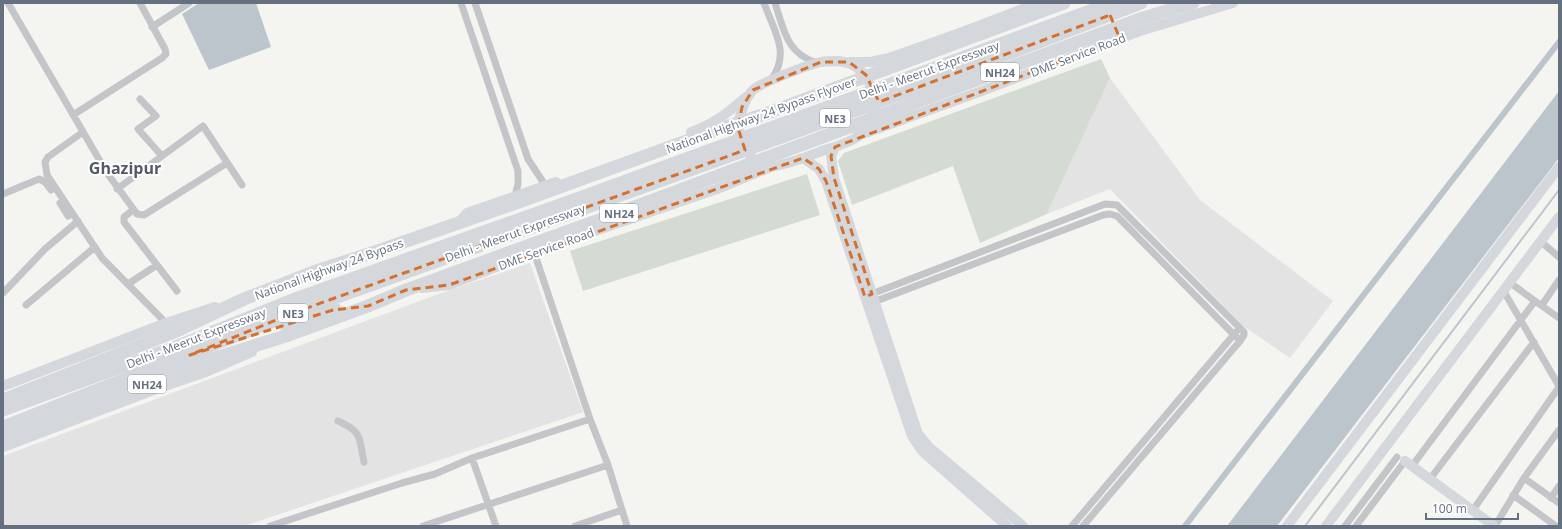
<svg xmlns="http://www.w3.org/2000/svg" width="1562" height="529" viewBox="0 0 1562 529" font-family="'Open Sans',sans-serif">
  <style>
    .built { fill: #e2e3e2 }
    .green { fill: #d4dbd2 }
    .water { fill: #bdc5cc }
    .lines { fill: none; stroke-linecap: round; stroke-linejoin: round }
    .stream { stroke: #bdc5cc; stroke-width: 2 }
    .canal { stroke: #bdc5cc; stroke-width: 6 }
    .street { stroke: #c3c5c9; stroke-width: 7 }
    .secondary { stroke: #d4d7dc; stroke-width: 10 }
    .highway { stroke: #d4d7dc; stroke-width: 13 }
    .marked { fill: none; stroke: #d8702d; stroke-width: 3; stroke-dasharray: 8 5; stroke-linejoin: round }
    .labels { text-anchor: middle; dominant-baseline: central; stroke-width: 4; stroke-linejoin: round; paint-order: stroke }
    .shield { fill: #fff; stroke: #939ba6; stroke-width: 1 }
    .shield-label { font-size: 11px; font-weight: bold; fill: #657080 }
    .street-label { font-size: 12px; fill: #657080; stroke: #fff }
    .district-label { font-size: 16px; font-weight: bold; fill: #535a66; stroke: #fff }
  </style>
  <rect width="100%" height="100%" fill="#f4f4f1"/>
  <!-- built -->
  <path class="built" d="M1110 78 1200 200 1333 301 1290 358 1242 325 1110 189 1047 214Z
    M530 263 583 412 244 526H3V456L433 296Z"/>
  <!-- green -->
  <path class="green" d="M1101 59 1110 78 1047 214 980 243 953 166 852 205 838 161 844 153Z
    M807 174 820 215 583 291 570 251Z"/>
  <!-- water -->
  <path class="water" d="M199 3H256L271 47 209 70 182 14Z
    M1559 91V158L1277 526H1227Z"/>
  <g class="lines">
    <!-- stream -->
    <path class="stream" d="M1305 526 1559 190"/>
    <!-- canal -->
    <path class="canal" d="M1185 526 1559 42"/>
    <!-- street -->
    <path class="street" d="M8 3 107 173 137 214 144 215 227 163
      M461 3 518 171V184L515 196
      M475 3 528 159 545 185
      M764 3C774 31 791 53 771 80
      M775 3C784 30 786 53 817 63
      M152 27 189 3
      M140 99 156 116 138 129 162 156
      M73 115 162 58 166 54 165 49 140 3
      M83 132 48 157 45 162 47 175 102 258 166 323
      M117 189 203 126 242 185
      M3 194 39 179 45 182 51 190
      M60 203 68 216
      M133 210 124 217V222L177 291
      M1540 241 1559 257
      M534 252 590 419 608 465 627 526
      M1509 282 1535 301
      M128 284 157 265
      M1503 290 1559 386
      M3 293 45 249 78 221
      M869 295 1105 204 1117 205 1244 332V335L1240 341 1083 526
      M871 303 1103 215 1110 214 1117 216 1240 341
      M26 305 95 247
      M1542 305 1559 280
      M338 421C363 432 359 438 364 462
      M472 458 496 526
      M1412 466 1535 301 1559 318
      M1524 478 1559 503
      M1430 479 1534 342
      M1513 495 1556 526
      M1551 498 1559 486
      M1473 510 1559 387
      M270 526 402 483 435 474 472 458 590 419
      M423 526 608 465
      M575 526 622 510
      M1072 526 1236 332
      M1345 526 1397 457
      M1356 526 1405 461
      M1495 526 1524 478 1559 430"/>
    <!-- secondary -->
    <path class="secondary" d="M839 61C855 63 864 71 871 86 875 94 875 100 874 109 873 137 844 144 822 151 806 157 791 163 775 166 755 170 741 147 739 129 737 119 746 97 753 90 762 82 808 65 821 62 826 61 833 61 839 61Z
      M849 62H871L889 58 957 34 1039 3
      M691 132C713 125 729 112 746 97
      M857 136 979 92 1140 31 1233 3
      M835 147 831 156 834 178 918 434 929 447 1023 526
      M803 158 819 169 826 181 912 436 922 451 1007 526
      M458 223 467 213 556 182
      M422 288 449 285 554 245 717 189 773 166
      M3 386 166 323 215 307
      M3 447 159 388 206 372 252 352
      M1405 461 1494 526
      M1287 526 1559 167
      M1326 526 1559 217"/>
    <!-- highway -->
    <path class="highway" d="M285 325 335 309
      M3 400 174 332 244 299 316 271 375 252 513 204 711 132 768 113 1064 3
      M3 410 183 344 295 299 582 197 1112 3
      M3 427 296 312 934 82 1141 3
      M3 440 199 363 289 335 368 306 406 290 610 216 1140 19 1193 3"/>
  </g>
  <!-- marked area -->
  <path class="marked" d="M1110 15 1120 39 835 147 831 156 834 178 872 294 865 297 826 181 819 169 803 158 449 285 406 290 368 306 333 310 190 355 296 312 745 150 738 128 742 107 753 90 821 62H849L866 75 879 102Z"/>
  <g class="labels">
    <!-- shield labels -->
    <g class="shield">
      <rect x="981" y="63" width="38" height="18" rx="3"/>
      <rect x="820" y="109" width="30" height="18" rx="3"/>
      <rect x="600" y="204" width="38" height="18" rx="3"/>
      <rect x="278" y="304" width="30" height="18" rx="3"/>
      <rect x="128" y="375" width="38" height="18" rx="3"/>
    </g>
    <g class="shield-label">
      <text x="1000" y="72">NH24</text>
      <text x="835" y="118">NE3</text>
      <text x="619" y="213">NH24</text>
      <text x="293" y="313">NE3</text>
      <text x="147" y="384">NH24</text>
    </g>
    <!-- street labels -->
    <g class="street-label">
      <text transform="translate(1078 55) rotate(-21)">DME Service Road</text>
      <text transform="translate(929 70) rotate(-20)">Delhi - Meerut Expressway</text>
      <text transform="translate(761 115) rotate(-20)">National Highway 24 Bypass Flyover</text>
      <text transform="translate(515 233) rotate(-20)">Delhi - Meerut Expressway</text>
      <text transform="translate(546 249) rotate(-20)">DME Service Road</text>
      <text transform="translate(329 269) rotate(-20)">National Highway 24 Bypass</text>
      <text transform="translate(196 338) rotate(-21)">Delhi - Meerut Expressway</text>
    </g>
    <!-- district labels -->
    <g class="district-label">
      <text x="125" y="168">Ghazipur</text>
    </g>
  </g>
  <!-- border -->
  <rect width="1562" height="529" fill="none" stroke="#657080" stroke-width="8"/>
  <!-- scale -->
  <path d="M1426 513v6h92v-6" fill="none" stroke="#657080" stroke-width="2"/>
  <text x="1432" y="513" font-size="12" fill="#657080" stroke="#ffffff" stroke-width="3" paint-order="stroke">100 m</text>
</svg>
